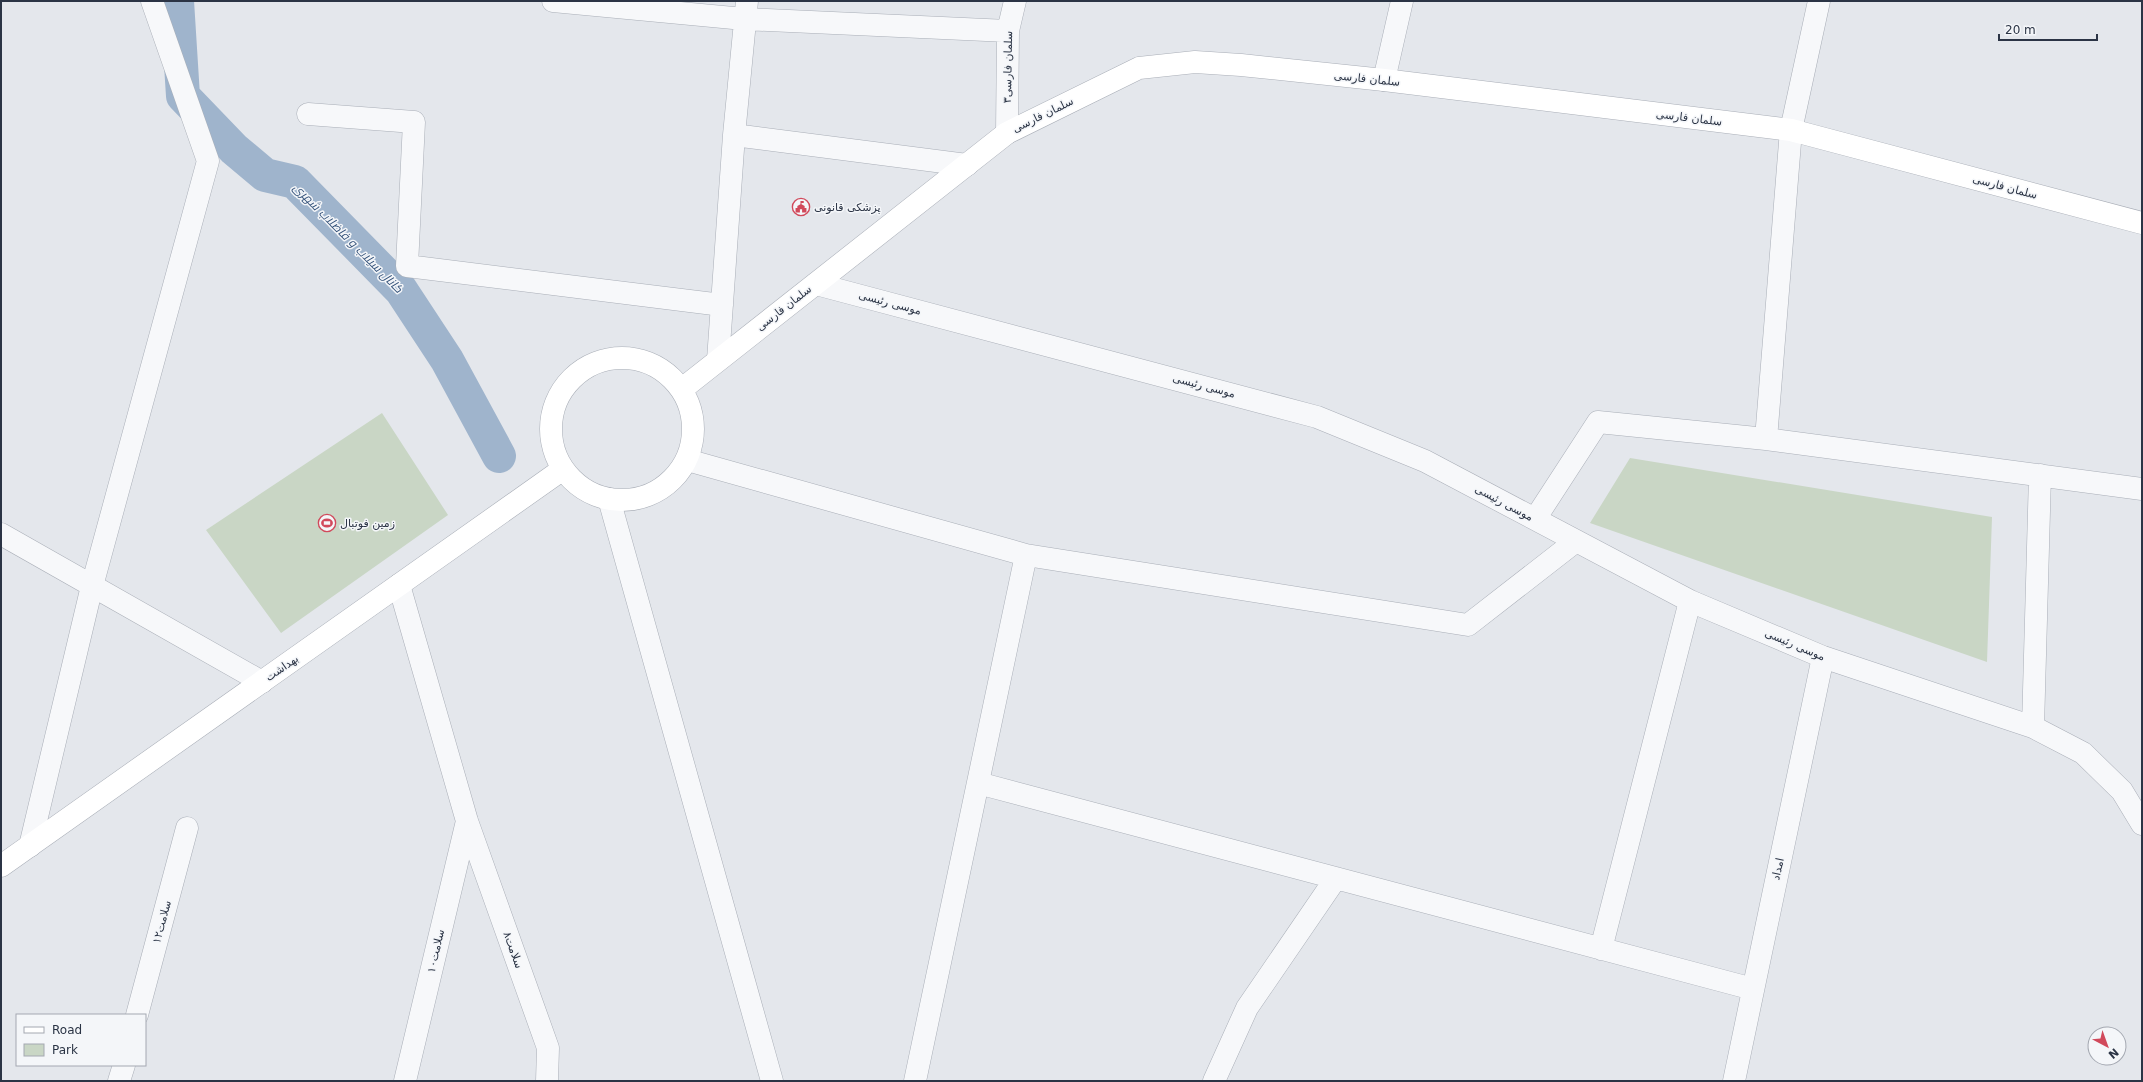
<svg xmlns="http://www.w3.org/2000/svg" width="2143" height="1082" viewBox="0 0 2143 1082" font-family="'DejaVu Sans',Cairo,sans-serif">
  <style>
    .green { fill: #c9d6c5 }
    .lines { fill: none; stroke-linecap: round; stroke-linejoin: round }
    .canal { stroke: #9fb4cc; stroke-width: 34 }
    .street-casing { stroke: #a9aeb7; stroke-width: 23 }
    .secondary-casing { stroke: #a9aeb7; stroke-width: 23 }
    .street { stroke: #f7f8fa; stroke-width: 22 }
    .secondary { stroke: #fff; stroke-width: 22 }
    .labels { text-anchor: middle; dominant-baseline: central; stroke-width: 3; stroke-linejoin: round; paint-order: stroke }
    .street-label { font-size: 11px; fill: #2b3445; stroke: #f4f6f9 }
    .poi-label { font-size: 11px; fill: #2b3445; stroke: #f4f6f9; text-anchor: start }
    .water-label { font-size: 12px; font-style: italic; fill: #34527a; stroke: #f4f6f9 }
  </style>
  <rect width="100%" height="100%" fill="#e4e7ec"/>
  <!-- green -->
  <path class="green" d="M382 413 448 515 281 633 206 530Z
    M1630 458 1992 517 1987 662 1590 523Z"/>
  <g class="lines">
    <!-- canal -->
    <path class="canal" d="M177 1 183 96 234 149 265 175 295 182 401 290 447 360 499 456"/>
    <defs>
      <path id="street" d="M553 1 744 19 1008 31
        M1384 80 1402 1
        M308 114 414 122 407 266 722 305
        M1007 133 1008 31 1015 1
        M734 135 967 165
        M816 284 1317 417 1425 461 1690 601 1823 657 2033 727 2083 753 2122 791 2142 824
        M718 360 734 135 747 1
        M1766 439 1791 130 1819 1
        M687 460 1026 555 1468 625 1576 541
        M609 499 772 1081
        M1535 519 1598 422 1766 439 2142 489
        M1 534 262 682
        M399 585 467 821 548 1048 547 1081
        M2033 727 2040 475
        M978 783 1753 989
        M30 846 92 586 208 161 152 1
        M1601 949 1690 601
        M137 1015 187 828
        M119 1081 124 1065
        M405 1081 467 821
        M915 1081 1026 555
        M1214 1081 1247 1008 1336 878
        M1734 1081 1823 657"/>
      <path id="secondary" d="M551 429a71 71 0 1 1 142 0a71 71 0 1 1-142 0Z
        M682 389 1007 133 1139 68 1195 62 1241 65 1384 80 1791 130 2142 223
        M1 866 563 469"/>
    </defs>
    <!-- street casing -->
    <use href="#street" class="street-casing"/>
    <!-- secondary casing -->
    <use href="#secondary" class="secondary-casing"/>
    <!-- street -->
    <use href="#street" class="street"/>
    <!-- secondary -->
    <use href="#secondary" class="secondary"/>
  </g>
  <!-- icons -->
  <defs>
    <symbol id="civic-ring" viewBox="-11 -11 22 22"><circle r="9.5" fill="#f4f6f9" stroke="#d1495b" stroke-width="1.5"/><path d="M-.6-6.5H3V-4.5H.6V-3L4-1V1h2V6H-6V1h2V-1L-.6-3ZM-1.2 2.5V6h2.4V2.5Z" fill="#d1495b"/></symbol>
    <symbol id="stadium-ring" viewBox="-11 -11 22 22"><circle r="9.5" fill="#f4f6f9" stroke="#d1495b" stroke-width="1.5"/><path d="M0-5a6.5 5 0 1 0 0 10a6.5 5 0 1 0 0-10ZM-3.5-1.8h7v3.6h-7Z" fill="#d1495b"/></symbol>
  </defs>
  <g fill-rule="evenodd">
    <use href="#civic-ring" x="791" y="197" width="20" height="20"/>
    <use href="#stadium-ring" x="317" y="513" width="20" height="20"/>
  </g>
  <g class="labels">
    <!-- street labels -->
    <g class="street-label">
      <text transform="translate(1008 67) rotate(-89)">سلمان فارسی۳</text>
      <text transform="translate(1367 79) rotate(6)">سلمان فارسی</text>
      <text transform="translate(1043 115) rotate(-26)">سلمان فارسی</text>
      <text transform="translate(1689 118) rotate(7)">سلمان فارسی</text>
      <text transform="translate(2005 187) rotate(15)">سلمان فارسی</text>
      <text transform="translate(890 303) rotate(15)">موسی رئیسی</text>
      <text transform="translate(784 308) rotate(-38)">سلمان فارسی</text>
      <text transform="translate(1204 386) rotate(15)">موسی رئیسی</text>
      <text transform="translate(1504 503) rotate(28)">موسی رئیسی</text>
      <text transform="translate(1795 645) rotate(23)">موسی رئیسی</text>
      <text transform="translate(282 668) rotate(-35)">بهداشت</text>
      <text transform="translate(1778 869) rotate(-78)">امداد</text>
      <text transform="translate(162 922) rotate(-75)">سلامت۱۲</text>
      <text transform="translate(513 950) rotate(70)">سلامت۸</text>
      <text transform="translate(436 951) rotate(-77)">سلامت۱۰</text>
    </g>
    <!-- poi labels -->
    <g class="poi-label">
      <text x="814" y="207">پزشکی قانونی</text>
      <text x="340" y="523">زمین فوتبال</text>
    </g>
    <!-- water labels -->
    <g class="water-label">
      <text transform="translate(348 238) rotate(45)">کانال سیلاب و فاضلاب شهری</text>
    </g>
  </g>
  <!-- border -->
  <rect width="2143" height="1082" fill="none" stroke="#2b3445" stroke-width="4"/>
  <!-- legend -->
  <rect x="16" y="1014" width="130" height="52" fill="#f4f6f9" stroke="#a4a8b1"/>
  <rect x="24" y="1027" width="20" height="6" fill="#ffffff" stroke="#a4a8b1"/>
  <text x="52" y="1034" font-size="12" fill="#2b3445">Road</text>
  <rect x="24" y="1044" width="20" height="12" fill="#c9d6c5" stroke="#a4a8b1"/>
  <text x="52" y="1054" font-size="12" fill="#2b3445">Park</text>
  <!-- north arrow -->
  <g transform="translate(2107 1046) rotate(139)"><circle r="19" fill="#f4f6f9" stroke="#a4a8b1"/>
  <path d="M0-3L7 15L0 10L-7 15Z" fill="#d1495b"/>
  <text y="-6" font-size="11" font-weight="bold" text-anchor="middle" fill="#2b3445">N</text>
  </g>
  <!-- scale -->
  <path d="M1999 34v6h98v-6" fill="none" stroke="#2b3445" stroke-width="2"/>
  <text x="2005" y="34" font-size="12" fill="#2b3445" stroke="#f4f6f9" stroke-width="3" paint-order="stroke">20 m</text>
</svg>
